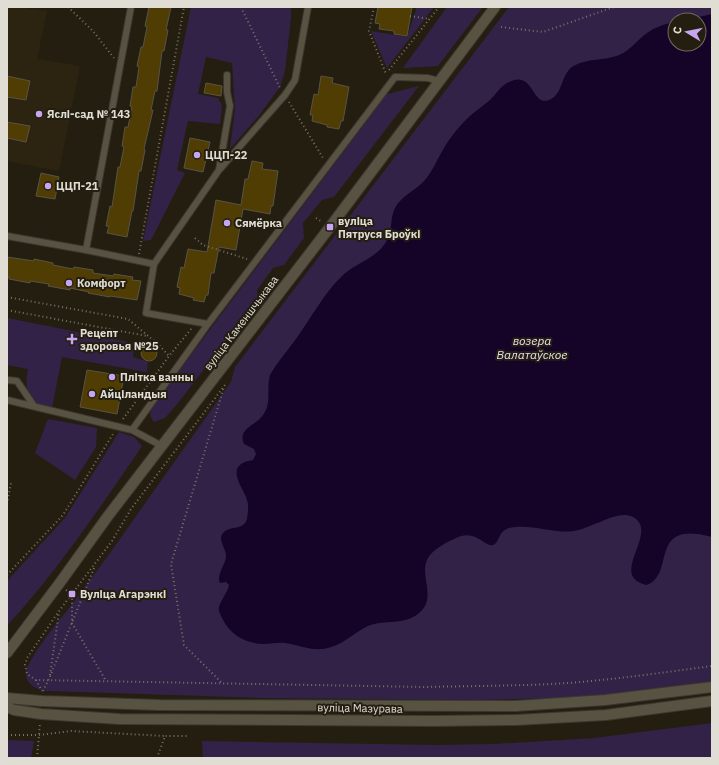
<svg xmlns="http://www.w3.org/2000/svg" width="719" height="765" viewBox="0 0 719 765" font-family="'IBM Plex Sans',sans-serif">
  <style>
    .built { fill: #2c2410 }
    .green { fill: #332247; fill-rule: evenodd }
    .water { fill: #160328 }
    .building { fill: #503d03; stroke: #595344 }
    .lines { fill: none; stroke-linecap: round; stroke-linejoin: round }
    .service-casing { stroke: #3b372f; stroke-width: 8 }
    .tertiary-casing { stroke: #3b372f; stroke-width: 12 }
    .secondary-casing { stroke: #3b372f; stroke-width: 12 }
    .path { stroke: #787368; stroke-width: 2; stroke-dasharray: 1 3; stroke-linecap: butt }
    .service { stroke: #585243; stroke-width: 6 }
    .tertiary { stroke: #585243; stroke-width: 10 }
    .secondary { stroke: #585243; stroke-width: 10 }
    .poi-dot { fill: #c6a6f0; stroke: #241e11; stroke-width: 1.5 }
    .labels { text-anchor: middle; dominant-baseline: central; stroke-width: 4; stroke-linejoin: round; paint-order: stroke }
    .poi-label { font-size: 11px; font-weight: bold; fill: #e0ddd4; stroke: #241e11; text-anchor: start }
    .street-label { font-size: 11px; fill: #e0ddd4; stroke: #241e11 }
    .water-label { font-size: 12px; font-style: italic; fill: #e9ddfb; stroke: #241e11 }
  </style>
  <rect width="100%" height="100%" fill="#241e11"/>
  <!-- built -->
  <path class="built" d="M7 7H19L47 11 37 59 80 66 59 171 7 161Z"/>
  <!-- green -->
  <path class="green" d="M191 7H291V18L285 71 280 87 260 114 230 149 235 109 232 63 206 57 198 94 218 98 222 106 220 124 188 121 177 170 185 173 151 240 143 241Z
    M417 7H434L387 68 371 31 407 37Z
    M447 7H483L438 66 403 68Z
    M509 7H712V681L606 695 558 698 480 700 263 698 49 691C38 690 25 685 26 672 27 661 57 622 66 612 92 578 117 544 141 509 171 467 201 424 231 382L235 367ZM675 20H699V44H675Z
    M419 86 334 197 322 200 303 223 304 238 284 265 273 268 257 290 258 299 178 403 165 418 154 422C148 415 150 411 154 404L387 94Z
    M7 318 134 343 133 357 148 362 147 371 146 372 62 357 52 408C27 404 24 390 28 369L7 365Z
    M48 419 97 428 96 447 75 480 35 453Z
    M119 432 134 437 142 446C100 508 57 571 7 626V581L65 518Z
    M712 723V758H203L202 741 436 745 495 744 594 738Z
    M7 740 34 741 31 758H7Z"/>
  <!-- water -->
  <path class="water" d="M712 14V537C646 519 677 576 646 585 610 576 653 539 638 521 635 517 629 515 624 515 611 515 590 528 574 531 554 534 530 523 509 528 497 532 500 543 493 545 486 548 475 528 456 538 447 542 433 549 428 558 418 575 438 597 419 613 404 626 385 619 368 626 355 632 345 643 331 647 314 653 300 645 285 643 277 642 270 644 263 644 241 643 226 631 219 611 217 604 228 593 229 585L226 582 220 583C216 576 225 565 226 557 227 549 216 539 224 532 232 525 243 531 247 519 248 513 249 506 247 500 245 491 229 473 241 464 245 461 249 461 253 460L256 454 254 449 244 444C237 428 257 425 263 415 272 403 266 389 270 375 277 362 289 349 298 336 312 316 324 294 341 277 353 264 373 260 384 245 394 231 389 220 395 208 401 196 415 191 424 181 433 171 437 159 444 148 451 136 461 124 471 115 477 110 484 105 490 100 496 94 500 87 507 83 535 67 531 110 551 99 563 93 561 75 572 67 585 58 605 61 619 55 631 50 637 40 647 33 655 27 665 24 675 22V44H699V20H685Z"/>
  <!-- building -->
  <path class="building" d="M149 7H171L166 30H168L164 51H162L157 91H155L151 110H153L144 149 145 150 141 171H139L133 211H132L127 237 107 233 109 226H106L110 206 112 207 118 167H120L124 147 122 146 125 127H128L132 107 130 106 133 87H136L139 67 137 66 141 47H143L147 27 145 26Z
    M378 7H412L407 36 394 34V31L379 29 380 24 375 23Z
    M7 76 30 81 26 100 7 97Z
    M321 76 333 78 332 83 349 87 343 121H341L339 129 327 127V125L312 121 313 115H310L314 94 318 95Z
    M206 83 222 86 221 96 204 93Z
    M7 122 30 126 26 142 7 138Z
    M190 138 210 142 203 172 184 168Z
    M252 161 263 163 262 169 278 171 273 206H271L270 214 243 209 236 250 219 247 214 273H211L208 295H206L204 302 193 300 194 298 179 294 180 288 177 287 181 267 184 268 188 249 207 252 216 200 241 205 245 179H248Z
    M41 173 59 177 55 199 36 196Z
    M7 257 34 261V259L53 263V265L73 269 74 267 93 270V273L113 276 114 274 133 277 132 280 141 281 137 300 110 296V297L88 293 89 292 70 288V290L48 286 49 284 30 281V283L9 279V277L7 276Z
    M141 353a8 8 0 1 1 16 0a8 8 0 1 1-16 0Z
    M87 370 124 376 117 414 80 407Z"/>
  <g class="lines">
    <defs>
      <path id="service" d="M131 7 86 250 154 264
        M220 169 285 95 295 80 308 7
        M7 236 86 250
        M208 324 146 313 154 264 219 170 230 106 227 92V75
        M7 380 17 381 34 406
        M7 400 132 430 162 446
        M132 430 208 324 395 77 428 78 439 81"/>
      <path id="tertiary" d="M7 653 59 584 108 516 330 227 495 7"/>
      <path id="secondary" d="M7 698 42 701 159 705 516 706 605 700 712 687
        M7 707 14 710 41 714 119 719 434 721 516 720 606 715 712 701"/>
    </defs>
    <!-- service casing -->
    <use href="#service" class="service-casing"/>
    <!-- tertiary casing -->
    <use href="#tertiary" class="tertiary-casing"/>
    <!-- secondary casing -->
    <use href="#secondary" class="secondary-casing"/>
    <!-- path -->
    <path class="path" d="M68 7 93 31 114 58
      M241 7 280 88
      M374 7 369 31 386 74
      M410 16 430 19
      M501 27 543 32 614 7
      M389 70 439 7
      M289 102 323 158
      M316 218 322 222
      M195 238 203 245 247 259
      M139 254 184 7
      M7 297 128 319 160 346 169 356
      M7 310 147 336
      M225 385 131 509 112 541 59 611 27 658 25 665 27 674 36 680 424 687C466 686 509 686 552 684 605 681 659 673 712 666
      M123 419 169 356 192 328
      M7 504 11 483
      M7 575 63 515 113 434
      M66 590 72 594V623L106 681
      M50 675 59 612
      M36 680 42 691
      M221 682 184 645 171 564 224 387
      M43 691 49 679 95 566
      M7 735H39L71 731 165 736
      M37 758 40 723
      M157 758 165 736H187"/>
    <!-- service -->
    <use href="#service" class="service"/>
    <!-- tertiary -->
    <use href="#tertiary" class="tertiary"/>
    <!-- secondary -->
    <use href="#secondary" class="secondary"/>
  </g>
  <!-- markers -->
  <g class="poi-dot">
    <circle cx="39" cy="114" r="4"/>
    <circle cx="197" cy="155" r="4"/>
    <circle cx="48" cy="186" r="4"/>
    <circle cx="227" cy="223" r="4"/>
    <rect x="326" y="223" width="8" height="8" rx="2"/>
    <circle cx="69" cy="283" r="4"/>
    <path d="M70 333h4v4h4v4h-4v4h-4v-4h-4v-4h4z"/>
    <circle cx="112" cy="377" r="4"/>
    <circle cx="92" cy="394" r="4"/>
    <rect x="68" y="590" width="8" height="8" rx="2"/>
  </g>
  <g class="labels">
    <!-- poi labels -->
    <g class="poi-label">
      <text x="47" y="114">Яслі-сад № 143</text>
      <text x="205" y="155">ЦЦП-22</text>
      <text x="56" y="186">ЦЦП-21</text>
      <text x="338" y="221">вуліца<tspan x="338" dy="13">Пятруся Броўкі</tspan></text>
      <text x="235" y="223">Сямёрка</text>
      <text x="77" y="283">Комфорт</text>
      <text x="80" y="333">Рецепт<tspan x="80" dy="13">здоровья №25</tspan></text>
      <text x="120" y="377">Плітка ванны</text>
      <text x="100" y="394">Айціландыя</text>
      <text x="80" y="594">Вуліца Агарэнкі</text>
    </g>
    <!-- street labels -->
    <g class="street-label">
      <text transform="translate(241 323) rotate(-53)">вуліца Каменшчыкава</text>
      <text transform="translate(360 708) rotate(1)">вуліца Мазурава</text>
    </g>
    <!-- water labels -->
    <g class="water-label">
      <text x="532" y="340">возера<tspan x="532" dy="14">Валатаўское</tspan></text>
    </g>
  </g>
  <!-- border -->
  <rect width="719" height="765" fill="none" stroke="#e0ddd4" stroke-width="16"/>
  <!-- north arrow -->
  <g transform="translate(687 32) rotate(280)"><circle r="19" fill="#241e11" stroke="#6f6a5f"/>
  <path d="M0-3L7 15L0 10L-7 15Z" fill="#c6a6f0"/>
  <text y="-6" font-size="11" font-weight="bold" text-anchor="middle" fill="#e0ddd4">С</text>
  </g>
</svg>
